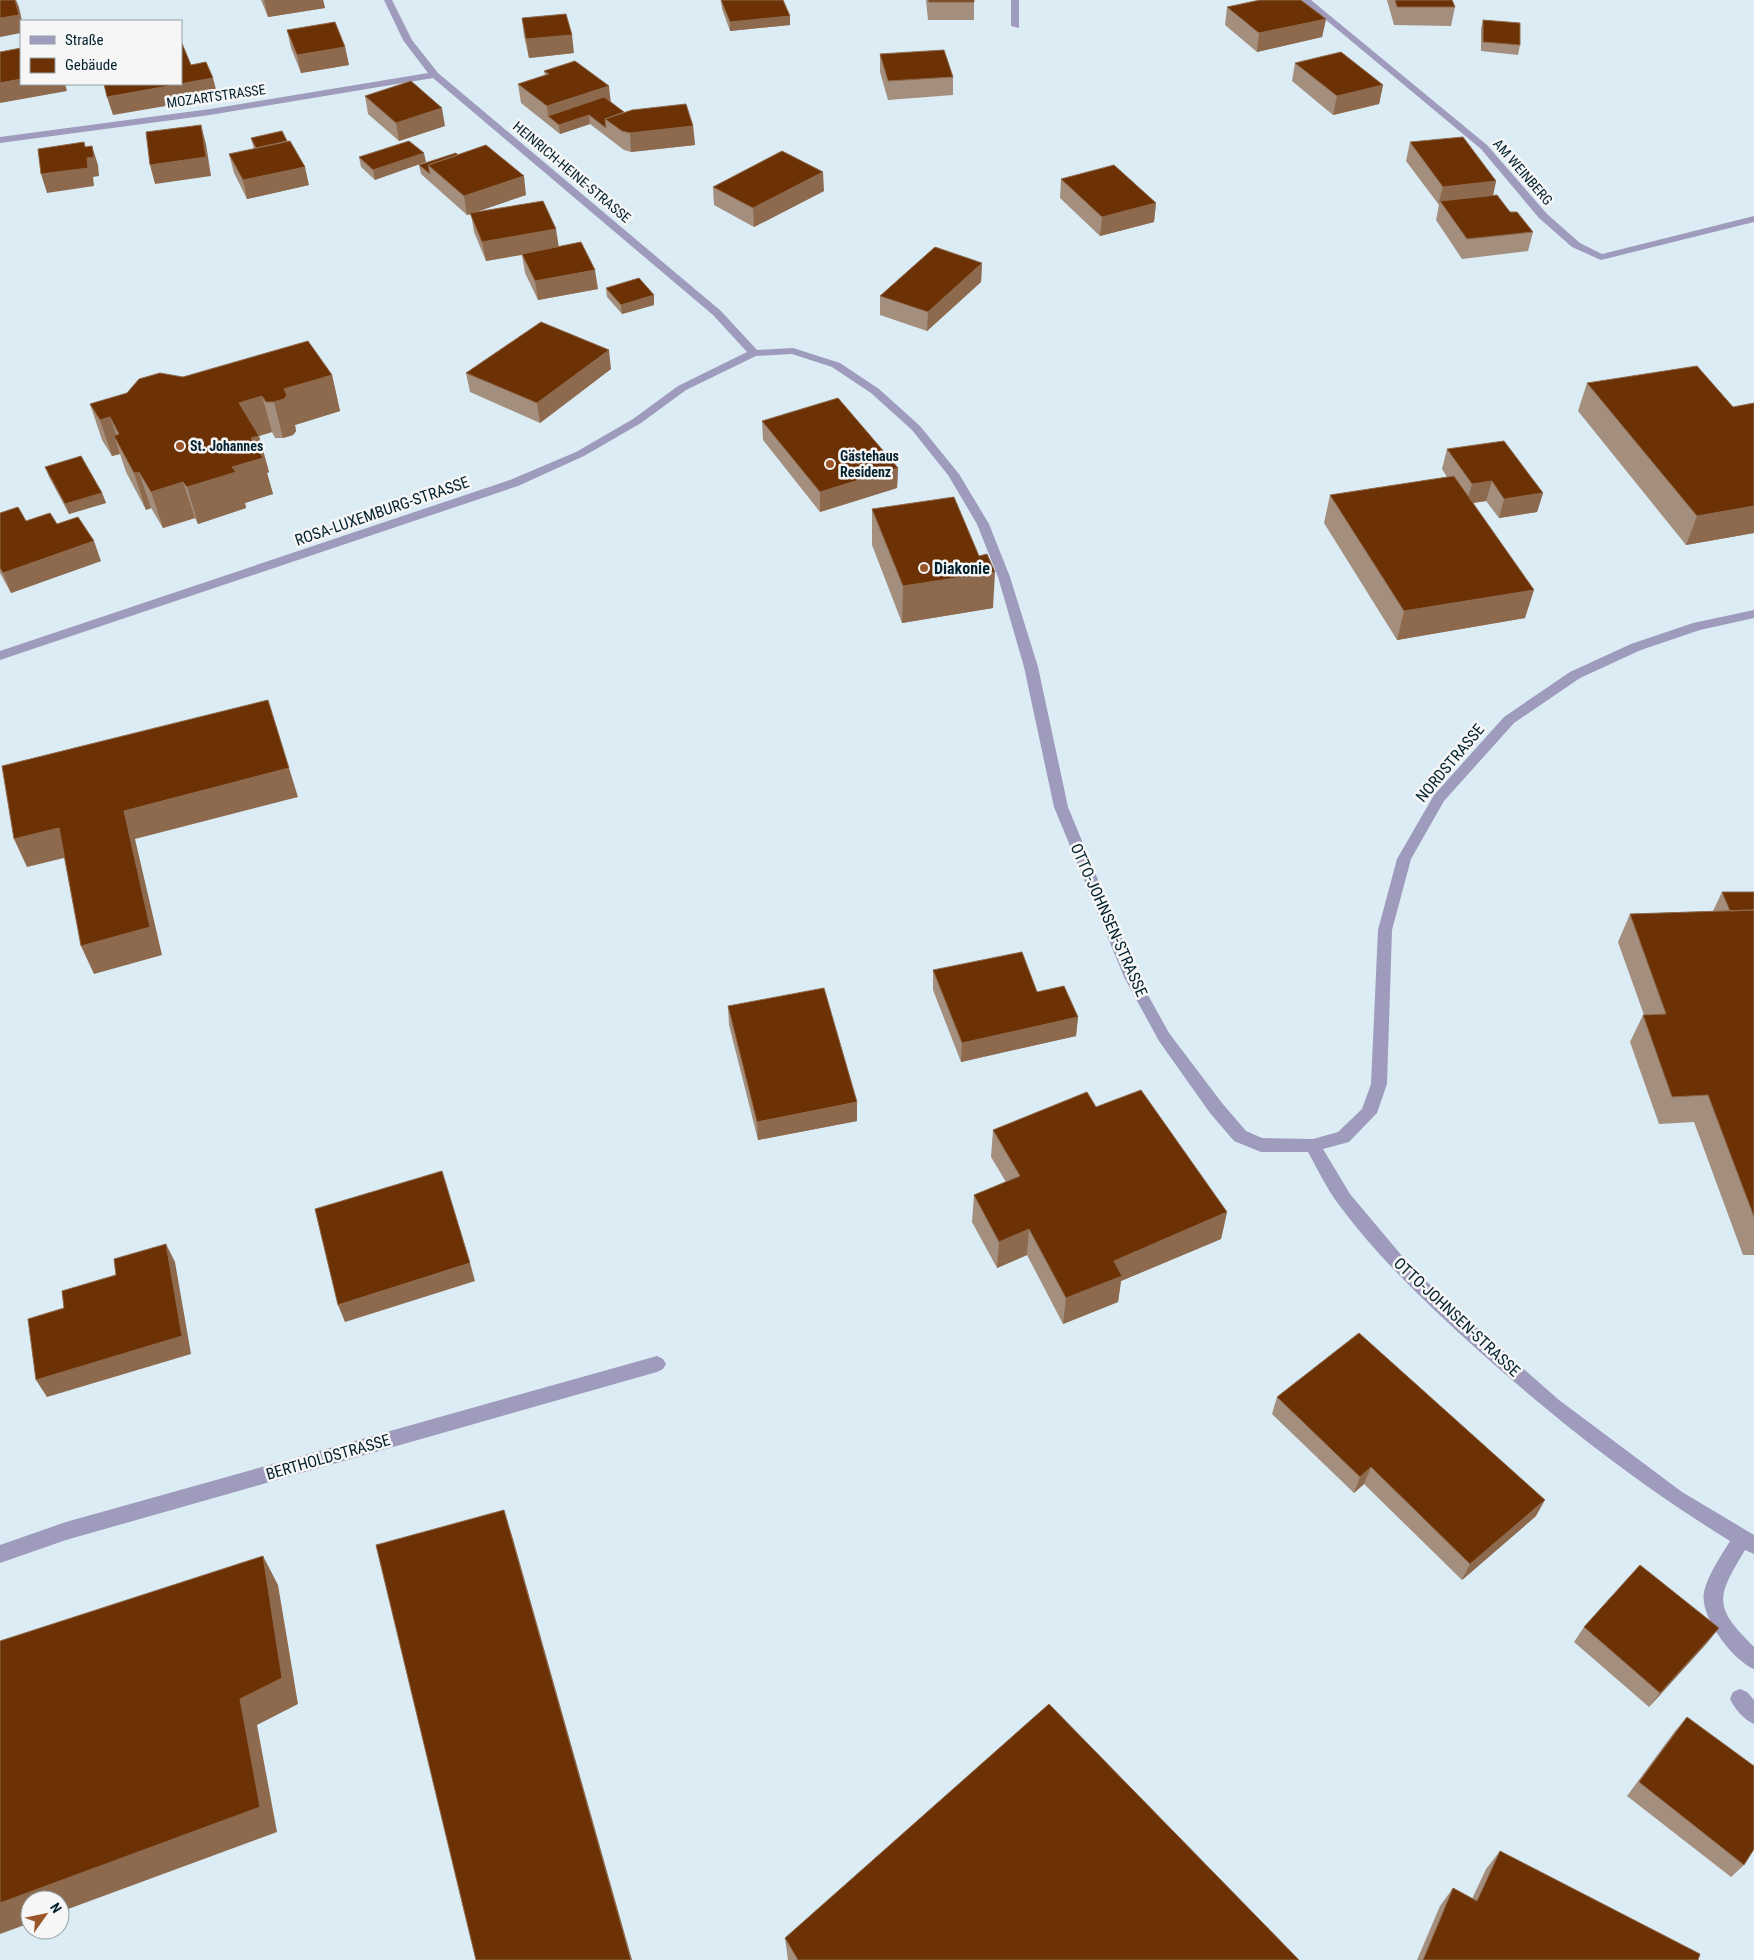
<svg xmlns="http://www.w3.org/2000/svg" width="1754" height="1960" viewBox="0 0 1754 1960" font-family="'Roboto Condensed',sans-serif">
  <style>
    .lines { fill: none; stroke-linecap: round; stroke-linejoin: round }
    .lane { fill: #9f9bbc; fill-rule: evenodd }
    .street { fill: #9f9bbc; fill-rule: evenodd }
    .wall { fill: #a48f7e }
    .shaded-wall { fill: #8d6a4e }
    .building { fill: #6c3206; stroke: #8d6a4e }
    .poi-dot { fill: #9a5529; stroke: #f6f6f6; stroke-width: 2 }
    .labels { text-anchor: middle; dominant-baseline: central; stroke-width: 5; stroke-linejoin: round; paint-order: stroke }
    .far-street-label { font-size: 14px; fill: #03212e; stroke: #f6f6f6 }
    .far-poi-label { font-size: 14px; font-weight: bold; fill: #03212e; stroke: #f6f6f6; text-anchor: start }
    .street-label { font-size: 16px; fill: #03212e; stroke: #f6f6f6 }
    .poi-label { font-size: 16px; font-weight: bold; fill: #03212e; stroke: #f6f6f6; text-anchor: start }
  </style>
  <rect width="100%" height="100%" fill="#dbecf5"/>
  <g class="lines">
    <!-- lane -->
    <path class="lane" d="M1302 0H1311L1487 145 1547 214 1580 243 1602 254 1754 216V222L1601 260 1572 247 1539 218 1481 149Z"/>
    <!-- street -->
    <path class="street" d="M384 0H392L412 40 438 73 721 311 757 350 793 348 840 363 879 389 920 426 959 474 989 524 1010 577 1038 667 1068 807 1138 977 1169 1033 1222 1103 1246 1131 1262 1138 1313 1139 1338 1132 1362 1109 1371 1084 1378 930 1397 859 1434 795 1504 717 1570 672 1631 644 1693 623 1754 610V618L1700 630 1641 650 1580 678 1514 723 1444 801 1411 859 1392 930 1387 1084 1377 1113 1349 1142 1323 1149 1350 1194 1413 1269 1466 1318 1559 1400 1682 1492 1754 1535V1554L1745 1550C1717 1597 1712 1606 1754 1647V1669C1733 1661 1699 1616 1704 1592 1708 1574 1721 1556 1730 1541 1639 1485 1560 1423 1480 1352 1429 1306 1380 1260 1339 1205 1327 1189 1318 1170 1308 1152H1261L1234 1141 1210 1113 1159 1041 1124 977 1054 807 1024 667 998 577 977 524 948 475 912 430 871 393 832 367 792 354 756 356 686 390 641 423 584 456 518 486 0 660V651L510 480 576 452 633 419 678 386 747 352 713 315 433 78 210 115 0 143V137L210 109 428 73 403 40Z
      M1011 0H1019V28L1011 26Z
      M657 1356 663 1359 666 1364 663 1369 657 1372 66 1540 0 1563V1545L66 1522Z
      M1740 1689 1747 1692 1754 1700V1724C1743 1719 1735 1709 1730 1699L1733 1692Z"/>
  </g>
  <!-- wall -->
  <path class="wall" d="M261 0H323L325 8 268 17Z
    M721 0 790 16V25L730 31 722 9Z
    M926 0H974V20H928Z
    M1387 0H1452L1455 7 1451 26 1394 25Z
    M1227 7 1326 19 1322 37 1257 52 1225 25Z
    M522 18 574 53 529 58 524 36Z
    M1483 20 1520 45 1518 55 1481 51V29Z
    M287 30 345 47 349 65 301 73 291 48Z
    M880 54 953 77V95L888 100 880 72Z
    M1295 63 1383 85 1379 104 1333 115 1292 81Z
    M544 71 610 102 624 112 693 126 695 145 631 152 624 150 590 124 560 134 521 103 518 84 545 75Z
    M365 96 445 126 399 141 368 114Z
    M251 138 309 185 247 199 234 173 229 154 254 149Z
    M1410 142 1496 181 1493 195 1510 212 1533 232 1528 251 1462 259 1436 220 1439 205 1406 161Z
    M424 153 375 180 361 167 359 157Z
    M458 155 526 195 476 212 558 247 598 289 538 300 525 273 522 255 486 261 474 232 471 214 467 215 421 174 419 165Z
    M1061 179 1156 203 1154 222 1100 236 1060 198Z
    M713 187 824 191 754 227 714 205Z
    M982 263 981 282 927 331 880 315V296Z
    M606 288 654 295V305L622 314 607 297Z
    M611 369 540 423 470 392 466 373Z
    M332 375 340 411 295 425 296 431 293 435 283 438H275L272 432 259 436 269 472 267 473 273 494 245 503 246 508 198 524 195 518 163 528 151 508 146 510 126 472 120 454 112 456 102 440 90 404 183 377Z
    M1587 383 1733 407 1754 403V533L1686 545 1578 411Z
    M762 421 898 468 897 488 820 512 763 440Z
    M1447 449 1543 493 1537 512 1499 518 1486 501 1473 503 1525 618 1397 640 1324 523 1330 495 1447 477 1442 469Z
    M45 467 102 493 106 503 69 514 49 477Z
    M872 509 993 608 902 623 872 545Z
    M0 513 26 521 101 561 11 593 0 573Z
    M1722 892H1754V1255H1743L1694 1122 1659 1124 1630 1042 1643 1015H1644L1618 942 1630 914 1713 911Z
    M933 970 1078 1017 1076 1036 961 1062 933 990Z
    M728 1006 857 1121 758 1140 729 1025Z
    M1096 1107 1227 1212 1221 1239 1121 1281 1118 1302 1063 1324 1027 1255 997 1268 972 1222 974 1195 1006 1182 991 1157 993 1130Z
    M1277 1397 1536 1516 1462 1580 1364 1484 1354 1493 1272 1414Z
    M1584 1627 1719 1628 1707 1643 1649 1707 1574 1642Z
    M1687 1717 1744 1865 1731 1877 1627 1796 1675 1731Z
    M1500 1851 1698 1960H1417L1440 1906 1453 1888 1472 1899 1486 1869Z
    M785 1938 1299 1960H788Z"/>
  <!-- shaded-wall -->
  <path class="shaded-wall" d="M15 0H16L19 7 22 21 21 33 0 37V18Z
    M264 0H323L325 8 268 17Z
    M790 16V25L730 31V22Z
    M1326 19 1322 37 1257 52 1259 33Z
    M572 35 574 53 529 58 526 39Z
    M345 47 349 65 301 73 297 55Z
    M213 78 218 97 113 115 107 97Z
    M21 79V84H65L67 91 0 103V83Z
    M1383 85 1379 104 1333 115 1337 96Z
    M609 86 611 104 548 116 547 106Z
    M442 108 445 126 399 141 396 123Z
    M589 115 590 124 560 134 559 125Z
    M201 125 206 144 211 176 155 184 150 165Z
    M693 126 695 145 631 152 630 133Z
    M84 142 89 158 92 146 98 165 99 176 93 177 94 186 47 193 41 174 85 147Z
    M424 153 426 162 375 180 373 170Z
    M305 167 309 185 247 199 243 180Z
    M823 172 824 191 754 227 753 208Z
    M524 176 526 195 467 215 464 196Z
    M1496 181 1492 200 1440 201 1438 205 1443 187Z
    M1156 203 1154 222 1100 236 1102 217Z
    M556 229 559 248 486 261 482 242Z
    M982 263 981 282 927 331 928 312Z
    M595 270 598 289 538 300 535 281Z
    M654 295V305L622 314 621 305Z
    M609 350 611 369 540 423 537 403Z
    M332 375 340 411 295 425 296 431 293 435 283 438 274 402 284 389Z
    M262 396 272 432 249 439 239 403Z
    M110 417 121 449 114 436 120 454 112 456 100 420Z
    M259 436 269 472 267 473 273 494 245 503 246 508 198 524 187 487 232 467 251 438Z
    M898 468 897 488 820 512V492Z
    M139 472 151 508 146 510 134 473Z
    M1492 481 1486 501 1466 504 1472 484Z
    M183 482 195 518 163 528 151 492Z
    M102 493 106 503 69 514 65 504Z
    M1543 493 1537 512 1499 518 1504 499Z
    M1754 506V533L1686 545 1697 516Z
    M94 541 101 561 11 593 3 573Z
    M995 572 993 608 902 623 903 586Z
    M1534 590 1525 618 1397 640 1404 611Z
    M289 768 298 797 135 839 162 955 94 974 81 946 124 811Z
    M59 828 72 856 27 867 14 839Z
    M1078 1017 1076 1036 961 1062 962 1043Z
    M857 1102V1121L758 1140 757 1122Z
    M1227 1212 1221 1239 1121 1281 1118 1302 1063 1324 1066 1298 1114 1261Z
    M1029 1229 1027 1255 997 1268 999 1242Z
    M166 1244 175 1262 191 1354 47 1397 36 1380Z
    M470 1263 475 1281 345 1322 338 1305Z
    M1371 1467 1364 1484 1354 1493 1360 1477Z
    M1545 1500 1536 1516 1462 1580 1470 1564Z
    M504 1510 513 1539 632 1960H631Z
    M263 1556 278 1585 298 1704 257 1725 277 1832 60 1912V1900H30V1923L0 1934V1903L240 1699Z
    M1719 1628 1707 1643 1649 1707 1660 1693Z"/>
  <!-- building -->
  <path class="building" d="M0 0H15L19 15 0 18Z
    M721 0H783L790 16 730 22Z
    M928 0H974V2H929Z
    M1260 0H1301L1326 19 1259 33 1227 7Z
    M1395 0H1452L1455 7H1397Z
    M566 14 572 35 526 39 522 18Z
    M1483 20 1520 23V45L1483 42Z
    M335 22 345 47 297 55 287 30Z
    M181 41 191 65 206 62 213 78 107 97 104 84H181Z
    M21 48V79L0 83V52Z
    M944 50 953 77 888 81 880 54Z
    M1341 52 1383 85 1337 96 1295 63Z
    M575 61 609 86 547 106 518 84 549 74 544 71Z
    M411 81 442 108 396 123 365 96Z
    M604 97 624 112 605 119 606 128 589 115 559 125 548 116Z
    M686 104 693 126 630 133 622 131 605 119 632 110Z
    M201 125 206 157 150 165 146 132Z
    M282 131 287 141 256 148 251 138Z
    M1463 137 1496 181 1443 187 1410 142Z
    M290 141 305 167 243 180 229 154Z
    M409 141 424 153 373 170 359 157Z
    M84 142 85 147 92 146 94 157 87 158 88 168 41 174 38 149Z
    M486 145 524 176 464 196 428 165Z
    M782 151 823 172 753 208 713 187Z
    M456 153 458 155 428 165 430 174 419 165Z
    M1114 165 1156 203 1102 217 1061 179Z
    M1497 195 1510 212H1517L1533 232 1467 239 1440 201Z
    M543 201 556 229 482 242 470 213Z
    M581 242 595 270 535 281 522 254Z
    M935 247 982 263 928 312 880 296Z
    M639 278 654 295 621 305 606 288Z
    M541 322 609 350 537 403 466 373Z
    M308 341 332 375 284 389 287 395 284 399 274 402H266L262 396 239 403 259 436 251 438 263 458 232 467 236 472 187 487 183 482 151 492 139 472 134 473 114 436 119 434 110 417 100 420 90 404 127 393 139 379 160 373 183 377Z
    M1697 366 1733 407 1754 403V506L1697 516 1587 383Z
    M838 398 898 468 820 492 762 421Z
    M1504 441 1543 493 1504 499 1492 481 1472 484 1447 449Z
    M81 456 102 493 65 504 45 467Z
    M1454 476 1534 590 1404 611 1330 495Z
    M954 497 979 556 987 554 995 572 903 586 872 509Z
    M18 507 26 521 50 513 57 524 78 517 94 541 3 573 0 568V513Z
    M268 700 289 768 124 811 150 927 81 946 59 828 14 839 2 766Z
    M1722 892H1754V910L1730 911Z
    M1754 910V1217L1708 1095 1672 1097 1643 1015 1666 1014 1630 914Z
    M1022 952 1037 992 1064 986 1078 1017 962 1043 933 970Z
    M824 988 857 1102 757 1122 728 1006Z
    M1141 1090 1227 1212 1114 1261 1122 1276 1066 1298 1029 1229 999 1242 974 1195 1020 1176 993 1130 1087 1092 1096 1107Z
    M442 1171 470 1263 338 1305 315 1209Z
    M166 1244 182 1336 36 1380 28 1319 64 1308 62 1291 116 1275 114 1259Z
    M1359 1333 1545 1500 1470 1564 1371 1467 1360 1477 1277 1397Z
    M504 1510 631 1960H476L376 1545Z
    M263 1556 282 1678 240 1699 260 1807 0 1903V1641Z
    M1640 1565 1719 1628 1660 1693 1584 1627Z
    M1049 1704 1299 1960H798L785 1938Z
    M1687 1717 1754 1766V1849L1744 1865 1639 1782Z
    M1500 1851 1700 1954 1698 1960H1423L1453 1888 1477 1901Z"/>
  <!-- markers -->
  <g class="poi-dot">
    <circle cx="180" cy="446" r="5"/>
    <circle cx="830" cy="464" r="5"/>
    <circle cx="924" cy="568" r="5"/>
  </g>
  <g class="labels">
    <!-- far-street labels -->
    <g class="far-street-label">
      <text transform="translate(216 96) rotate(-8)">MOZARTSTRASSE</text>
      <text transform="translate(572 172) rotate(40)">HEINRICH-HEINE-STRASSE</text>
      <text transform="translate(1523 172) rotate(49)">AM WEINBERG</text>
    </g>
    <!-- far-poi labels -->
    <g class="far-poi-label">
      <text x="190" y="446">St. Johannes</text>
      <text x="840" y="456">Gästehaus<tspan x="840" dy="16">Residenz</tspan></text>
    </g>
    <!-- street labels -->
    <g class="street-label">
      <text transform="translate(382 511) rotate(-19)">ROSA-LUXEMBURG-STRASSE</text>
      <text transform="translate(1450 763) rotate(-50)">NORDSTRASSE</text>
      <text transform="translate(1109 920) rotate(66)">OTTO-JOHNSEN-STRASSE</text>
      <text transform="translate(1457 1317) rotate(43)">OTTO-JOHNSEN-STRASSE</text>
      <text transform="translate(328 1457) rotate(-16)">BERTHOLDSTRASSE</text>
    </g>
    <!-- poi labels -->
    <g class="poi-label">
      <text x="934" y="568">Diakonie</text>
    </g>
  </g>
  <!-- legend -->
  <rect x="20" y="20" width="162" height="65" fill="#f6f6f6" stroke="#95a1a6"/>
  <rect x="30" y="36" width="25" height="8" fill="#9f9bbc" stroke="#95a1a6"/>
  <text x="65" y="45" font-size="15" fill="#03212e">Straße</text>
  <rect x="30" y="58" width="25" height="15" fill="#6c3206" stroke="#95a1a6"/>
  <text x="65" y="70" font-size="15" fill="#03212e">Gebäude</text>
  <!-- north arrow -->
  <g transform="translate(45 1915) rotate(57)"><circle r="24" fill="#f6f6f6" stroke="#95a1a6"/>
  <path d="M0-4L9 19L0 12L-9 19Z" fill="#9a5529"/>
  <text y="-8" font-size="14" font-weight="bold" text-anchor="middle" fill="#03212e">N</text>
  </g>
</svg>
